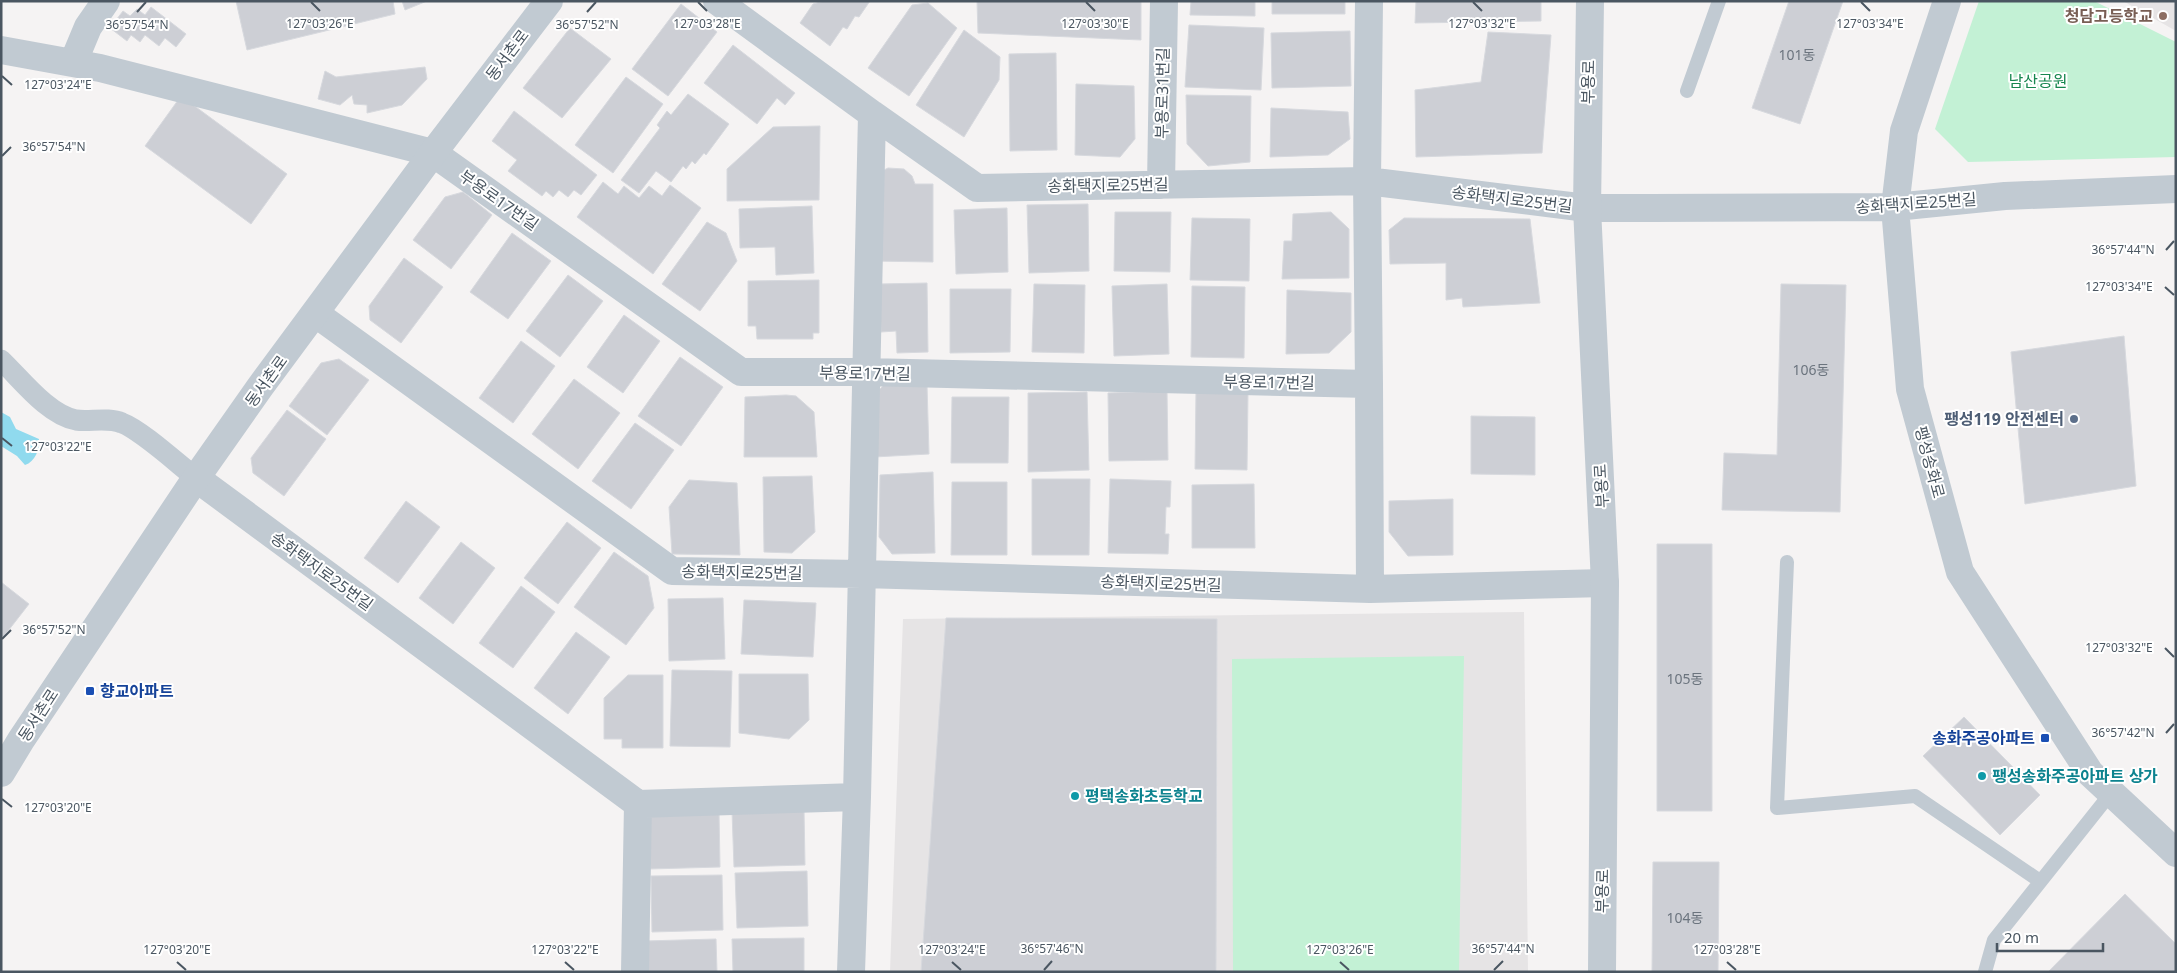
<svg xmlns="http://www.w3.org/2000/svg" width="2177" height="973" viewBox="0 0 2177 973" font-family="'Noto Sans','Noto Sans KR',sans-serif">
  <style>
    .education { fill: #e6e4e5 }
    .green { fill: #c3f1d5 }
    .water { fill: #90daee }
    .building { fill: #cdcfd5; stroke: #d7d9de }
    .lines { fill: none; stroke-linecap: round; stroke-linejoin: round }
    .service { stroke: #c1cad2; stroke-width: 14 }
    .pedestrian { stroke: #c1cad2; stroke-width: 21 }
    .minor { stroke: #c1cad2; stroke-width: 28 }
    .tertiary { stroke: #c1cad2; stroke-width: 28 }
    .ticks { fill: none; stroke: #4a5661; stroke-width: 2 }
    .education-dot { fill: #8d6e63; stroke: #fff; stroke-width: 2 }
    .service-dot { fill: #5c6f8a; stroke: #fff; stroke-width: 2 }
    .transit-dot { fill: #1a4fb4; stroke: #fff; stroke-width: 2 }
    .culture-dot { fill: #0f9aa8; stroke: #fff; stroke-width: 2 }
    .labels { text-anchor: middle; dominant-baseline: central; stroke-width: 4; stroke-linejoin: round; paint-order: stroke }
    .number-label { font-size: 14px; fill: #6b747e }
    .education-label { font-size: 16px; font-weight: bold; fill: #785e54; stroke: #fff; text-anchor: end }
    .street-label { font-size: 16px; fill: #4a5661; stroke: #fff }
    .park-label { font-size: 16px; fill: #17864f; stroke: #fff }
    .service-label { font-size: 16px; font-weight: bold; fill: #4e5e75; stroke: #fff; text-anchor: end }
    .transit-label { font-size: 16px; font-weight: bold; fill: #164399; stroke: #fff; text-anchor: start }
    .culture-label { font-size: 16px; font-weight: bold; fill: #0d838f; stroke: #fff; text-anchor: start }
    .ticks-label { font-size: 12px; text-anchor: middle; fill: #4a5661; stroke: #fff; stroke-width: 4; stroke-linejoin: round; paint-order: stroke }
  </style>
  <rect width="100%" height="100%" fill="#f5f3f3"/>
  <!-- education -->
  <path class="education" d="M2123 1H2176V31Z
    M1524 612 1528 972H890L903 619Z"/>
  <!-- green -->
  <path class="green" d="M1979 1H2094L2176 42V157L1968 162 1935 129Z
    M1464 656 1459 972H1233L1232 659Z"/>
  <!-- water -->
  <path class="water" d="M1 412 10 417 16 429 39 439C40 449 35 462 25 465L17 456 1 446Z"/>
  <!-- building -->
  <path class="building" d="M236 1H393L395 14 247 50Z
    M402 1H427L405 10Z
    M824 1H870L859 17 855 16 847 29 843 27 830 46 800 23 813 4Z
    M977 1H1141V40L978 33Z
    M1191 1H1255V16L1190 15Z
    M1272 1H1345V14H1272Z
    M1416 1H1541V21L1415 23Z
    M1789 1H1843L1800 124 1752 108Z
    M928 3 957 28 909 96 868 68 912 5Z
    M681 4 717 32 668 96 632 69Z
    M151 7 186 34 176 47 165 38 159 46 145 35 140 42 131 35 127 41 110 28 123 11 130 16 137 9 145 15Z
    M1189 25 1264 28 1261 90 1185 87Z
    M570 28 611 59 562 118 523 88Z
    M964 30 1000 57 999 80 964 137 916 105Z
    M1350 31 1351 86 1272 88 1271 33Z
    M1488 32 1551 35 1542 153 1416 157 1415 90 1481 82Z
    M733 45 795 93 785 105 777 98 757 124 704 83Z
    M1056 53 1057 150 1010 151 1009 54Z
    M425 67 427 79 402 105 367 113V105L354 104 352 95 340 105 318 99 325 71 336 77Z
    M626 77 663 104 613 173 575 145Z
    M1076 84 1134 86 1135 139 1120 157 1075 155Z
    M688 94 729 124 706 155 704 153 695 164 692 161 686 169 683 166 671 182 656 171 639 193 621 180 660 128 657 125 667 111 671 115Z
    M1186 95 1251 96 1250 162 1208 166 1187 144Z
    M181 96 287 174 251 224 145 146Z
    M1271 108 1348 112 1350 139 1328 155 1270 157Z
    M514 111 597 175 581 195 574 190 568 197 559 190 553 197 546 191 542 196 508 171 517 160 492 141Z
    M820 126 819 200 727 201V169L773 127Z
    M888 168 904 169 912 176 915 184H933V262L873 261 882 171Z
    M603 182 618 194 624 186 639 198 649 186 662 196 670 185 701 208 653 274 577 217Z
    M463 192 492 215 451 269 413 240 445 197Z
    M1088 204 1089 271 1029 273 1027 205Z
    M812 206 814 273 776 275 775 247 740 248 739 209Z
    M1007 208 1008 272 956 274 954 210Z
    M1115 212H1171L1170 272 1114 271Z
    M1331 212 1349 229V278L1282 279 1284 241H1292L1293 214Z
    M1192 218 1250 219 1249 281 1190 280Z
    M1404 218 1530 219 1540 303 1463 307 1462 298 1446 300V263L1390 264 1389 230Z
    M707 222 726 233 737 261 700 311 662 284Z
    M512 233 551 261 508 319 470 292Z
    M404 258 443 287 401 343 370 320 369 306Z
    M568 275 603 301 560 357 526 331Z
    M819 280V333H813V339H757L756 326H748V281Z
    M927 283 928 352 897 353 896 331 881 332 879 284Z
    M1034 284 1085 285 1084 353 1032 352Z
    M1167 284 1169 354 1114 356 1112 286Z
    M1781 284 1846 285 1840 512 1722 510 1724 453 1777 455Z
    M1192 286 1245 287 1244 358 1191 357Z
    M950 289H1011L1010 352 950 353Z
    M1287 290 1351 293V332L1329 353 1286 354Z
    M624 315 660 341 623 393 587 367Z
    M2124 336 2136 486 2025 504 2011 352Z
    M521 341 555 366 513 423 479 398Z
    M680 357 723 387 681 446 638 416Z
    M339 359 369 380 327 435 289 406 321 363Z
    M574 379 620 413 578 469 532 434Z
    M887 382 927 385 929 454 874 457 872 397Z
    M1167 391 1168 460 1109 461 1108 393Z
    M1196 391 1248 392 1247 470 1195 469Z
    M1087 392 1089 470 1028 472V393Z
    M786 395 796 396 814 412 817 457H744L745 397Z
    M952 397H1009L1008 463H951Z
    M287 410 326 439 284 496 253 473 251 458Z
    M1471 416 1535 417V475L1471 474Z
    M635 423 674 450 631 509 592 481Z
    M933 472 935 553 892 554 879 537 880 475Z
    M812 476 815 532 792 553 764 552 763 477Z
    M1032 479H1090L1089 555H1032Z
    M1110 479 1171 481 1170 507H1166L1165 534H1169L1168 554 1108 553Z
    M689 480 737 483 740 555 672 554 669 507Z
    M952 482H1007V555H951Z
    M1254 484 1255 548H1192V485Z
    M1453 499V555L1408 556 1389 532V501Z
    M406 501 440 527 398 583 364 558Z
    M567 522 601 548 558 604 524 578Z
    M461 542 495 568 453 624 419 598Z
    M1657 544H1712V811H1657Z
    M614 552 648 576 654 608 626 645 574 607Z
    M1 582 29 604 1 640Z
    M521 586 555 612 513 668 479 643Z
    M723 598 725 659 669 661 668 599Z
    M744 600 816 603 813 657 741 654Z
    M946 618 1217 619 1216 972H921Z
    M576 632 610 657 568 714 534 688Z
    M672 670 732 671 730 747 670 746Z
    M739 674H808L809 720 789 739 739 733Z
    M628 675H663V748H622V739H604V698Z
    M1964 717 2040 795 2000 835 1923 756Z
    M804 810 805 865 734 867 732 811Z
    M719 812 720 867 649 869 648 814Z
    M1653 862H1719L1718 972H1652Z
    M807 871 808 926 737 928 735 873Z
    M722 875 723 930 652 932 651 876Z
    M2125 894 2176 944V972H2048Z
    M804 938V972H733L732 939Z
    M716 939 717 972H646L645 941Z"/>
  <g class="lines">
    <!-- service -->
    <path class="service" d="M1687 91 1719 1
      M1787 562 1777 808 1915 796 2040 881
      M1985 972 1994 940 2111 793"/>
    <!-- pedestrian -->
    <path class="pedestrian" d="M1 360C21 379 48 415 76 420 90 422 108 417 122 423 141 430 178 464 196 478"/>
    <!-- minor -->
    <path class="minor" d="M717 1 872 114
      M1947 1 1904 131 1895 207 1910 389 1960 572 2090 773 2176 853
      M1 50 100 68 433 153 741 372H866L1369 384 1370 589 1605 583
      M73 63 88 27 106 1
      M1161 185 1164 1
      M316 314 672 571 862 574 1370 589
      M1369 384 1367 181 1369 1
      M196 478 638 804 635 972
      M638 804 857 797
      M851 972 857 797 872 114 977 188 1367 181 1587 208H1651L1895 207 2005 196 2176 189"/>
    <!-- tertiary -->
    <path class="tertiary" d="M1590 1 1587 208 1605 583 1602 972
      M1 773 21 740 196 478 260 387 433 153 549 1"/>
  </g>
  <!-- ticks -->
  <path class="ticks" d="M311 2 320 11M698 2 707 11M1086 2 1095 11M1473 2 1482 11M1861 2 1870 11M137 12 146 2M587 12 596 2M2 76 12 85M2 156 11 147M2166 250 2174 241M2165 287 2174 295M2 438 12 446M2 639 11 630M2165 648 2174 657M2166 733 2174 724M2 799 12 807M177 962 186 970M565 962 574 970M952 962 961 970M1340 962 1349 970M1727 962 1736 970M1044 970 1052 961M1494 970 1503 961"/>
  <!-- markers -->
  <circle class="education-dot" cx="2163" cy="16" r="5"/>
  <circle class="service-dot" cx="2074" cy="419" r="5"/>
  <g class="transit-dot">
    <rect x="85" y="686" width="10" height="10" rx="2.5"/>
    <rect x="2040" y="733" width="10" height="10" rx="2.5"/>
  </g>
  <g class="culture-dot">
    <circle cx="1982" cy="776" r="5"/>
    <circle cx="1075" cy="796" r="5"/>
  </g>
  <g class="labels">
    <!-- number labels -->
    <g class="number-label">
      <text x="1797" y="54">101동</text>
      <text x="1811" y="369">106동</text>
      <text x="1685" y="678">105동</text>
      <text x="1685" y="917">104동</text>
    </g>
    <!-- education labels -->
    <g class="education-label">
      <text x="2153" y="16">청담고등학교</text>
    </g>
    <!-- street labels -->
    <g class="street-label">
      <text transform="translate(507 55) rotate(-53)">동서촌로</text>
      <text transform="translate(1588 82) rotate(-89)">부용로</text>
      <text transform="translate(1162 93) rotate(-89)">부용로31번길</text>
      <text transform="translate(1108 185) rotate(-1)">송화택지로25번길</text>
      <text transform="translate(1512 199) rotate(7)">송화택지로25번길</text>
      <text transform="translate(499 200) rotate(35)">부용로17번길</text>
      <text transform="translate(1916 203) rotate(-4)">송화택지로25번길</text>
      <text transform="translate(865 373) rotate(1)">부용로17번길</text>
      <text transform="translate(266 381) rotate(-54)">동서촌로</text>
      <text transform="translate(1269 382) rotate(1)">부용로17번길</text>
      <text transform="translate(1930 462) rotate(75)">팽성송화로</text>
      <text transform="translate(1601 486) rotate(-93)">부용로</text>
      <text transform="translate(322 571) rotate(36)">송화택지로25번길</text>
      <text transform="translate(742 572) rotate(1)">송화택지로25번길</text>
      <text transform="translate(1161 583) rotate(2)">송화택지로25번길</text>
      <text transform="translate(38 715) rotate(-57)">동서촌로</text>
      <text transform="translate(1602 891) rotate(-89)">부용로</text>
    </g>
    <!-- park labels -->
    <g class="park-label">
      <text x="2038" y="81">남산공원</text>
    </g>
    <!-- service labels -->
    <g class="service-label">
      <text x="2064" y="419">팽성119 안전센터</text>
    </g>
    <!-- transit labels -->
    <g class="transit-label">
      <text x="100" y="691">향교아파트</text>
      <text x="2035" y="738" text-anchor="end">송화주공아파트</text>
    </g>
    <!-- culture labels -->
    <g class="culture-label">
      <text x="1992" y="776">팽성송화주공아파트 상가</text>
      <text x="1085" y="796">평택송화초등학교</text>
    </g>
  </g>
  <g class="ticks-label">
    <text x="320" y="28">127°03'26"E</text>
    <text x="707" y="28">127°03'28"E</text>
    <text x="1095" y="28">127°03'30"E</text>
    <text x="1482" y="28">127°03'32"E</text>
    <text x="1870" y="28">127°03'34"E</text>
    <text x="137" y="29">36°57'54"N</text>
    <text x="587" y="29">36°57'52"N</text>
    <text x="58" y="89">127°03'24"E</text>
    <text x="54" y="151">36°57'54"N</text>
    <text x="2123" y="254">36°57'44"N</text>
    <text x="2119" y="291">127°03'34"E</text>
    <text x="58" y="451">127°03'22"E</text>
    <text x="54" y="634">36°57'52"N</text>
    <text x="2119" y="652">127°03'32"E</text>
    <text x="2123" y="737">36°57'42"N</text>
    <text x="58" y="812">127°03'20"E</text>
    <text x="1052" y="953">36°57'46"N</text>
    <text x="1503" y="953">36°57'44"N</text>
    <text x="177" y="954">127°03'20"E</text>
    <text x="565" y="954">127°03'22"E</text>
    <text x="952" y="954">127°03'24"E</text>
    <text x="1340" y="954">127°03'26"E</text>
    <text x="1727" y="954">127°03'28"E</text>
  </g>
  <!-- border -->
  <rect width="2177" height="973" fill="none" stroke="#4a5661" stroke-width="5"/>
  <!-- scale -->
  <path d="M1997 943v8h106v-8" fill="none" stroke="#4a5661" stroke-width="2.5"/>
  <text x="2004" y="943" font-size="15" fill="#4a5661" stroke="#ffffff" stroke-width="4" paint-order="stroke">20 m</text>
</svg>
